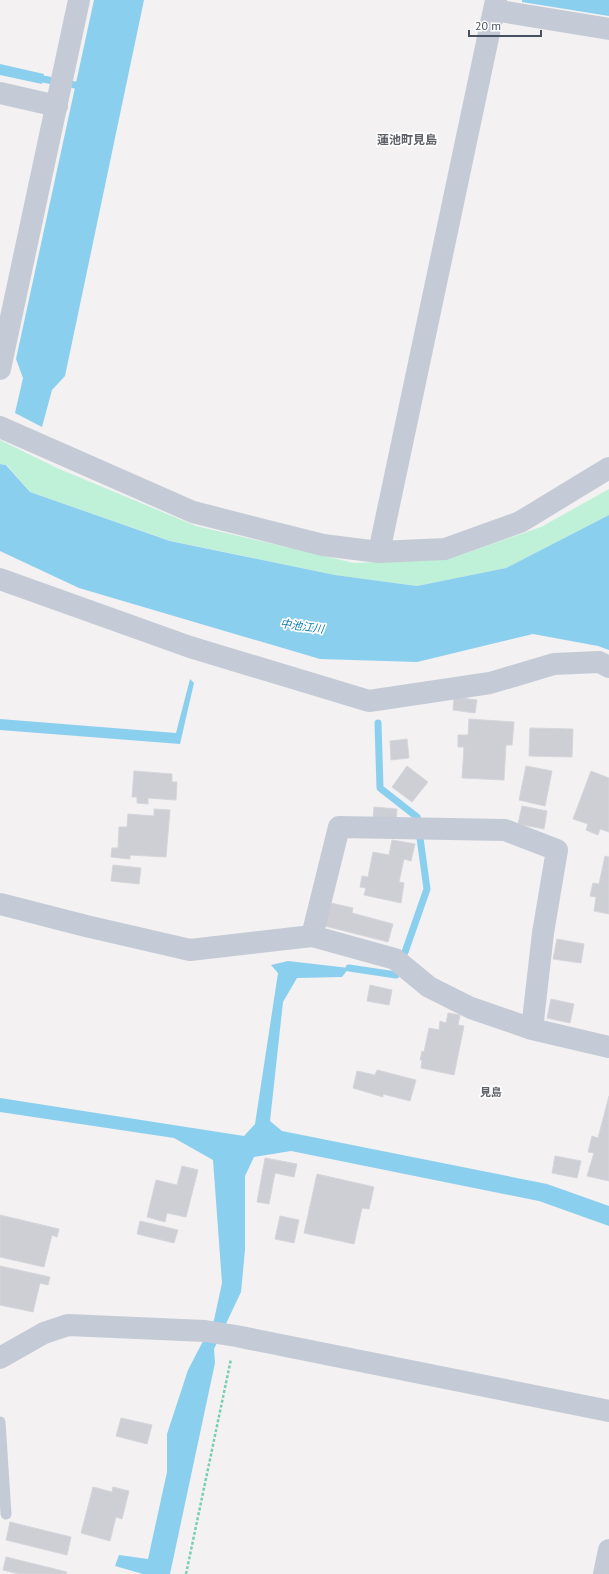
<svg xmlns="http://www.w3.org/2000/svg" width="609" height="1574" viewBox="0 0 609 1574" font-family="'PT Sans','Noto Sans JP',sans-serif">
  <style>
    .green { fill: #bff1d8 }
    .water { fill: #8bcfef }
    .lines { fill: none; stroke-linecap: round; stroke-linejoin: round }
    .stream { stroke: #8bcfef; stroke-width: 7 }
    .building { fill: #cdcfd5; stroke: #d5d6dc }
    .path { stroke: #76d0ae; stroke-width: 2.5; stroke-dasharray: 3 2; stroke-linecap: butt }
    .lane { stroke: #c4cbd6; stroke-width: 11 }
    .street { stroke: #c4cbd6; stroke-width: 22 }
    .labels { text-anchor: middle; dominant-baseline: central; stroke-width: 3.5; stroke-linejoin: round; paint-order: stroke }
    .water-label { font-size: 11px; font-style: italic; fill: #097bb1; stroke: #fff }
    .neighbourhood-label { font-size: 11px; font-weight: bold; fill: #5d6066; stroke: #fff }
    .quarter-label { font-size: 12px; font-weight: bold; fill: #5d6066; stroke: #fff }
  </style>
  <rect width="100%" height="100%" fill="#f3f1f1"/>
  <!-- green -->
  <path class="green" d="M0 440 57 468 196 526 354 563 449 559 541 527 609 489V515L506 568 417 586 335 575 171 541 30 492 7 465 0 464Z"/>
  <!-- water -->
  <path class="water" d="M94 0H144L65 376 52 390 42 427 15 413 23 378 16 359Z
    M522 0H609V16L522 2Z
    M0 64 44 74 42 84 0 75Z
    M0 464 6 465 30 492 170 541 335 575 417 586 506 568 609 515V650L598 646 533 634 417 662 320 659 79 588 0 551Z
    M190 679 194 683 180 744 0 730V719L176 733Z
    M288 961 349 968 342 977 297 978 283 1002 270 1121 282 1131 547 1184 609 1206V1226L539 1201 291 1151 254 1157 245 1176V1250L241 1292 214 1349 215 1363 170 1574H143L115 1566 119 1555 148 1559 167 1472V1434L188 1370 214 1320 222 1283 213 1160 174 1138 0 1112V1098L244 1136 255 1124 278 973 271 965Z"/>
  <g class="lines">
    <!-- stream -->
    <path class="stream" d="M43 79 75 85
      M378 723 380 788 417 817
      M405 952 427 889 420 838
      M349 968 396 975"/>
  </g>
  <!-- building -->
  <path class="building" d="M454 697 477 700 475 713 453 710Z
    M469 719 514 722 512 745H506L504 780 462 778 464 747H458V735H468Z
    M530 728 573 729 572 757 529 756Z
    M407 739 409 758 391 760 390 741Z
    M407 766 428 782 412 802 392 787Z
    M526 766 552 771 545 806 519 800Z
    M134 771 172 774V782H177L176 800 148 798V804L137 803V797H132Z
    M591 771 609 778V832L600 829 598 835 586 830 588 824 573 819Z
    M522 806 547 811 544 829 518 824Z
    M374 807 397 809 396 822 373 821Z
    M154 809 170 810 166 857 130 855V859L111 857 112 848H118L119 827H127L128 814 154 816Z
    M392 840 415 844 411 861 404 859 399 882 404 883 401 903 364 895 366 888 360 887 362 876 368 877 373 852 389 855Z
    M605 856 609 857V914L594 911 596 897 590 896 593 883 599 884Z
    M113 865 141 868 139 884 111 881Z
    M331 903 353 908 352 913 393 924 388 942 325 926Z
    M557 939 584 944 581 963 553 959Z
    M370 985 392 990 389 1005 367 1001Z
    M551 999 574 1004 570 1023 547 1018Z
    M448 1013 460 1015 458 1025 464 1026 454 1075 421 1068 422 1060H420L422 1051 424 1052 429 1028 439 1030 440 1021 446 1023Z
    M377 1070 416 1080 410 1101 383 1094V1097L353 1088 357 1071 375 1075Z
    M609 1096V1181L587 1176 594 1153 588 1152 592 1136 598 1138Z
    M555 1156 581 1161 577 1178 552 1173Z
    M265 1158 297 1164 294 1177 275 1173 269 1204 257 1202Z
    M182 1166 198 1170 186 1217 167 1213 165 1222 147 1217 156 1180 177 1185Z
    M317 1174 374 1187 369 1209 362 1208 354 1244 304 1233Z
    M0 1215 59 1229 57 1237 52 1235 44 1267 0 1257Z
    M280 1216 299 1220 294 1243 275 1239Z
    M140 1221 178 1230 174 1243 137 1234Z
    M0 1266 50 1277 48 1285 40 1283 33 1312 0 1305Z
    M121 1418 152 1425 147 1444 116 1436Z
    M93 1487 112 1492 113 1487 129 1491 122 1519 116 1517 110 1541 81 1533Z
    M10 1522 71 1537 67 1555 6 1540Z
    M6 1557 67 1572 66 1574H19L3 1570Z"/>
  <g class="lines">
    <!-- path -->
    <path class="path" d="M186 1574 231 1359"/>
    <!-- lane -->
    <path class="lane" d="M0 1422 6 1514"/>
    <!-- street -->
    <path class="street" d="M494 10 609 29
      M0 93 57 106
      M0 369 79 0
      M0 427 193 512 323 545 379 552 445 549 520 522 609 468
      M379 552 496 0
      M0 579 190 647 369 701 490 683 554 664 599 662 609 667
      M0 904 86 926 190 950 312 936 395 959 429 987 471 1008 532 1029 609 1047
      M312 936 339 827 505 830 557 850 543 933 532 1029
      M0 1358 44 1333 68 1325 205 1331 236 1336 609 1411
      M604 1574 609 1550"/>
  </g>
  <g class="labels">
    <!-- water labels -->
    <g class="water-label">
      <text transform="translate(302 626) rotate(8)">中池江川</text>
    </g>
    <!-- neighbourhood labels -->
    <g class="neighbourhood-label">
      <text x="491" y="1092">見島</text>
    </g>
    <!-- quarter labels -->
    <g class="quarter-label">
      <text x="407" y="139">蓮池町見島</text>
    </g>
  </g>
  <!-- scale -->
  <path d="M469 30v6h72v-6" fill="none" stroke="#48515f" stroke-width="2"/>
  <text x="475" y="30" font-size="12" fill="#48515f" stroke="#ffffff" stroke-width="3" paint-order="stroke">20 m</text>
</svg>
